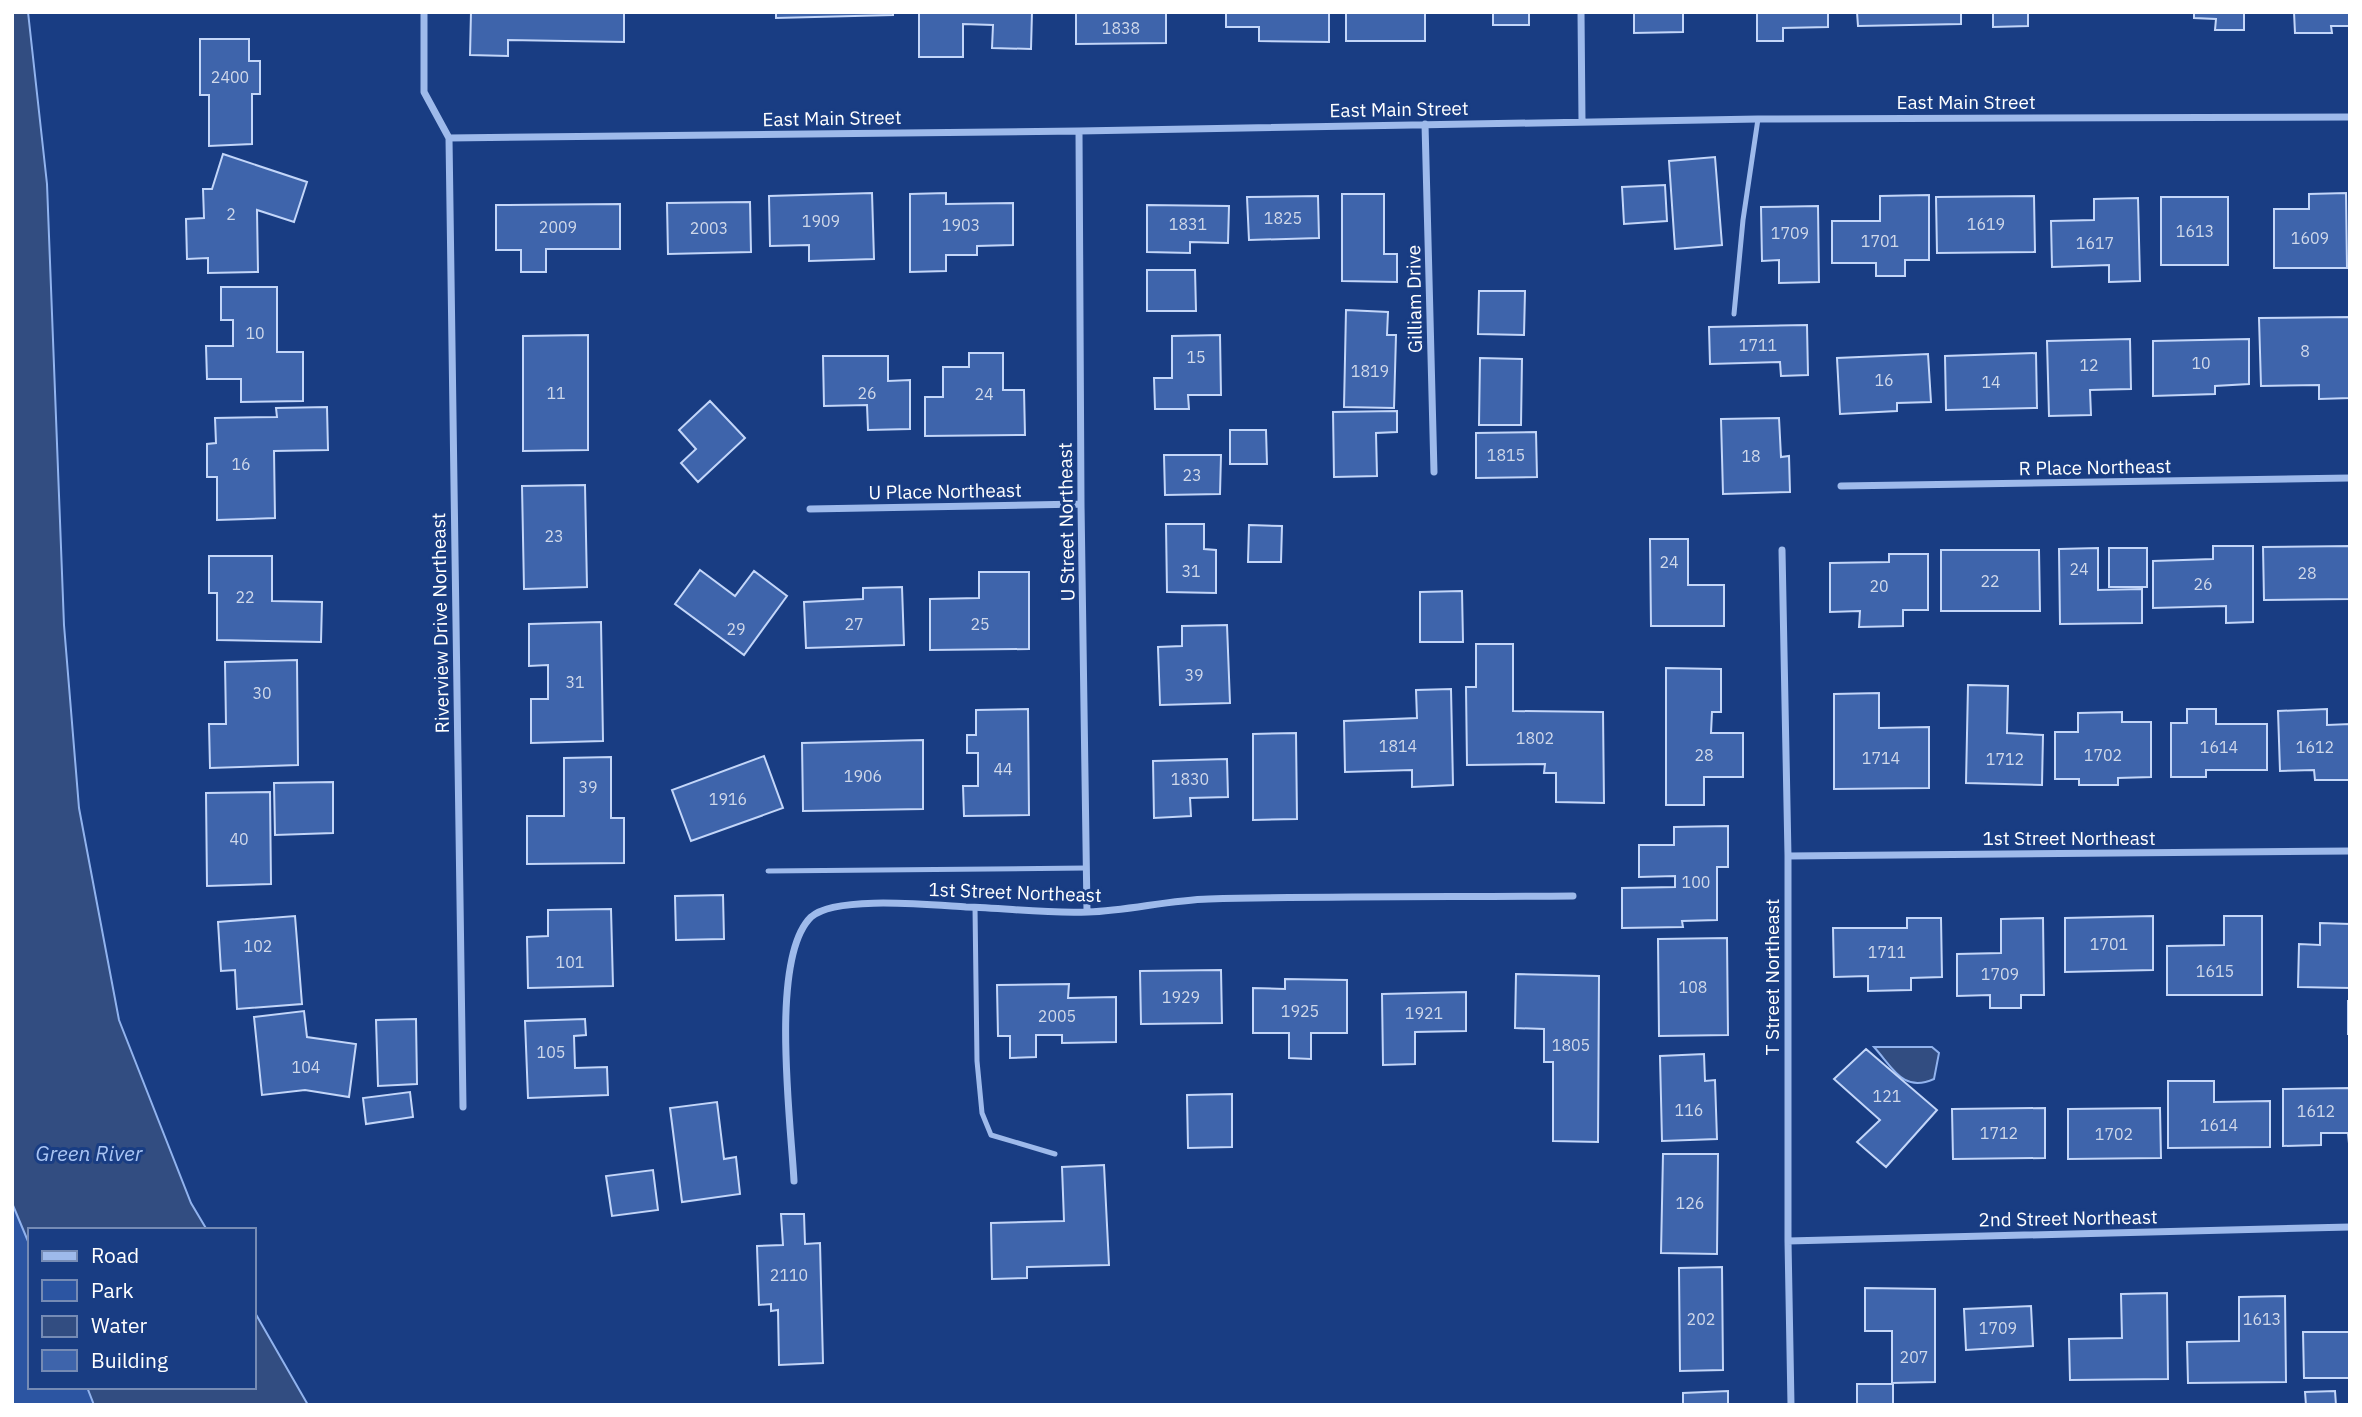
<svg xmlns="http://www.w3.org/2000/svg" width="2362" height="1417" viewBox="0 0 2362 1417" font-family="'IBM Plex Sans',sans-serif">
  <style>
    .green { fill: #2c55a2 }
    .water { fill: #324d81; stroke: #91b3ee; stroke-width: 2 }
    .building { fill: #3e64ab; stroke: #c3d6f9; stroke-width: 2 }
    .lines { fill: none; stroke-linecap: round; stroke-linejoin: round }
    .lane { stroke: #9ebaeb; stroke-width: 5 }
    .street { stroke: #9ebaeb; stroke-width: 7 }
    .labels { text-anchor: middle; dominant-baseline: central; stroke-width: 6; stroke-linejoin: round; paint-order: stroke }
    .number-label { font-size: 16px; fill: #cfd8ea }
    .street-label { font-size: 19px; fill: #fff; stroke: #193d83 }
    .water-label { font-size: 21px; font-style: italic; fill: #a9c4f3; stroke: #193d83 }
  </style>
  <rect width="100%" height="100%" fill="#193d83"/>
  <!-- green -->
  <path class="green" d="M12 1173 30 1230V1387H165L174 1405H12Z"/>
  <!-- water -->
  <path class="water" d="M12 12H28L47 184 64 625 79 808 119 1020 191 1203 207 1230H30V1246L12 1203Z
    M1874 1047H1932L1939 1053 1934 1079C1903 1093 1893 1068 1874 1047Z
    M254 1311 308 1405H94L87 1387H254Z"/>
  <!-- building -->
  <path class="building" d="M471 12H624V42L508 40V56L470 55Z
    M776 12H893V15L776 18Z
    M919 12H1032L1031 49 992 48 993 25 963 24V57H919Z
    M1076 12H1166V43L1076 44Z
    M1226 12H1329V42L1259 41V27H1226Z
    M1346 12H1425V41H1346Z
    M1493 12H1529V25H1493Z
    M1634 12H1683V32L1634 33Z
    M1757 12H1828V27L1783 28V41H1757Z
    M1857 12H1961V24L1858 26Z
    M1993 12H2028V26L1993 27Z
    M2194 12H2244V30H2215L2216 19 2194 18Z
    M2294 12H2350V26H2331L2332 33H2295Z
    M200 39H249V61H260V94H252V144L209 146V95H200Z
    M223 154 307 182 294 222 257 210 258 272 208 273V258L187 259 186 219 204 218 203 189H212Z
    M1715 157 1722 245 1675 249 1669 161Z
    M1665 185 1667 221 1624 224 1622 187Z
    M872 193 874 259 809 261V245L770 246 769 196Z
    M946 193V204L1013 203V245L977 246V255H946V271L910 272V194Z
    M2346 193 2347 268H2274V209H2309V194Z
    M1342 194H1384V254H1397V282L1342 281Z
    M1929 195V260H1905V276H1876V263H1832V221H1880V196Z
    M1318 196 1319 238 1249 240 1247 197Z
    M2034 196 2035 252 1937 253 1936 197Z
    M2161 197H2228V265H2161Z
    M2138 198 2140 281 2109 282V265L2052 267 2051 221 2094 220V199Z
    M750 202 751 252 668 254 667 203Z
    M620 204V249H546V272H521V250H496V205Z
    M1147 205 1229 206 1228 243 1190 242V253L1147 252Z
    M1818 206 1819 282 1779 283V260L1762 261 1761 207Z
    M1147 270H1195L1196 311H1147Z
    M221 287H277V352H303V401L241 402V379H207L206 346H233V320H221Z
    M1479 291H1525L1524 335 1478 334Z
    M1346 310 1388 312 1387 335H1396L1394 408 1344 407Z
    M2350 317V398L2319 399V385L2261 386 2259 318Z
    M1807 325 1808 375 1781 376 1780 362 1710 364 1709 327Z
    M588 335V450L523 451V336Z
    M1220 335 1221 395H1188L1189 409H1155L1154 378H1172V336Z
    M2130 339 2131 389 2090 390 2091 415 2049 416 2047 341Z
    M2249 339V384L2215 386V394L2153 396V341Z
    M969 353H1003V390H1024L1025 435 925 436V397H943V367H969Z
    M2036 353 2037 408 1946 410 1945 356Z
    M1928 354 1931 402 1897 403V411L1840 414 1837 358Z
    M823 356H888V381L910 380V429L868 430 867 405 824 406Z
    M1480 358 1522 359 1521 425H1479Z
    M710 401 745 438 698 482 681 463 696 449 679 430Z
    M327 407 328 450 274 451 275 518 217 520V477H207V444L216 443 215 418 277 417 276 408Z
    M1397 411V432L1376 433 1377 476 1334 477 1333 412Z
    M1779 418 1781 457 1789 456 1790 492 1723 494 1721 419Z
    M1230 430H1266L1267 464H1230Z
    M1536 432 1537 477 1476 478V433Z
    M1164 455H1221L1220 494 1165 495Z
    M585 485 587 587 524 589 522 486Z
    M1166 524H1204V549L1216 550V593L1167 592Z
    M1249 525 1282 526 1281 562H1248Z
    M1650 539H1688V585H1724V626H1651Z
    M2213 546H2253V622L2226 623V606L2153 608V561L2213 559Z
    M2350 546V599L2264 600 2263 547Z
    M2098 548V590L2142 589V623L2060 624 2059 549Z
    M2109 548H2147V587H2109Z
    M1941 550H2039L2040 611H1941Z
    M1889 554H1928V610H1903V626L1859 627 1860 611 1830 612V563L1889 562Z
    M209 556H272V601L322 602 321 642 217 640V593H209Z
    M700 570 735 596 754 571 787 596 744 655 675 604Z
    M979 572H1029V649L930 650V599L979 598Z
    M902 587 904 645 806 648 804 602 863 599V588Z
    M1462 591 1463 642H1420V592Z
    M601 622 603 741 531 743V699H548V665L529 666V624Z
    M1227 625 1230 703 1160 705 1158 647 1182 646V626Z
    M1476 644H1513V711L1603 712 1604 803 1556 802V773H1544L1545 764 1467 765 1466 687H1476Z
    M297 660 298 765 210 768 209 724H226L225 662Z
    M1666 668 1721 669V712H1712L1711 733H1743V777H1704V805H1666Z
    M1968 685 2008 686 2007 733 2043 735 2042 785 1966 783Z
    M1451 689 1453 785 1412 787V770L1345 772 1344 721 1417 718 1416 690Z
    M1879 693V728L1929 727V788L1834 789V694Z
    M1028 709 1029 815 964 816 963 786H978V753H967V735H976V710Z
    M2187 709H2216V724H2267V770H2206V777H2171V723H2187Z
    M2327 709V725L2350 724V780H2315L2314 770 2280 771 2278 711Z
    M2122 712V722H2151V777L2118 778V785H2079V779H2055V732H2078V713Z
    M1296 733 1297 819 1253 820V734Z
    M923 740V809L803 811 802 743Z
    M764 756 783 808 691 841 672 790Z
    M611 757V818H624V863L527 864V816H564V758Z
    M1227 759 1228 797 1190 798 1191 816 1154 818 1153 761Z
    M333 782V833L275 835 274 783Z
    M270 792 271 884 207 886 206 793Z
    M1728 826V867H1717V920L1682 921 1683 927 1622 928V888L1675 887V876L1639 877V845H1674V827Z
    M723 895 724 939 676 940 675 896Z
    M611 909 613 986 528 988 527 937 548 936V910Z
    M295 916 302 1004 237 1009 235 970 221 971 218 922Z
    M2153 916V970L2065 972V918Z
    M2224 916H2262V995H2167V946L2224 945Z
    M1907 918H1941L1942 977 1911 978V990L1868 991V976L1834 977 1833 928H1907Z
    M2043 918 2044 995H2021V1008H1990V995L1957 996V954L2001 953V919Z
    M2320 923 2350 924V988L2298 987 2299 944 2320 945Z
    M1727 938 1728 1035 1659 1036 1658 939Z
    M1221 970 1222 1023 1141 1024 1140 971Z
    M1516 974 1599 976 1598 1142 1553 1141V1062H1544V1029L1515 1028Z
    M1285 979 1347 980V1033H1311V1059L1289 1058V1033H1253V988L1285 989Z
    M1069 984 1068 998 1116 997V1042L1062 1043V1035H1036V1057L1010 1058V1036H998L997 985Z
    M1466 992V1031L1415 1032V1064L1383 1065 1382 994Z
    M2348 1001H2350V1034H2348Z
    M304 1011 307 1037 356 1044 349 1097 305 1090 262 1095 254 1017Z
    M416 1019 417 1084 378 1086 376 1020Z
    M585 1019 586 1035 574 1036 575 1068 607 1067 608 1095 528 1098 525 1021Z
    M1866 1049 1937 1110 1886 1167 1857 1142 1880 1120 1834 1079Z
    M1704 1054 1705 1081 1715 1080 1717 1139 1662 1141 1660 1056Z
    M2168 1081H2214V1102L2270 1101V1147L2168 1148Z
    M2350 1088V1154L2348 1133H2321V1145L2283 1146V1089Z
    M410 1092 413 1117 366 1124 363 1098Z
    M1232 1094V1147L1188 1148 1187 1095Z
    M717 1102 724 1159 736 1157 740 1194 682 1202 670 1108Z
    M2045 1108V1158L1953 1159 1952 1109Z
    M2160 1108 2161 1158 2068 1159V1109Z
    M1663 1154H1718L1717 1254 1661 1253Z
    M1104 1165 1109 1265 1027 1267V1278L992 1279 991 1223 1064 1221 1062 1167Z
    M653 1170 658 1210 612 1216 606 1176Z
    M781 1214H804L805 1244 820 1243 823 1363 779 1365 778 1310 771 1311V1304L759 1305 757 1246 783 1245Z
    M1722 1267 1723 1370 1680 1371 1679 1268Z
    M1865 1288 1935 1289V1382L1892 1383V1331H1865Z
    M2167 1293 2168 1379 2070 1380 2069 1339 2122 1338 2121 1294Z
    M2285 1296 2286 1382 2188 1383 2187 1342 2239 1341V1297Z
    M2031 1306 2033 1346 1966 1350 1964 1309Z
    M2303 1332H2350V1378H2304Z
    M1857 1384H1893V1405H1857Z
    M1728 1391V1405H1683V1393Z
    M2335 1391 2336 1405H2306L2305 1392Z"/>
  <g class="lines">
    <!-- lane -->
    <path class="lane" d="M1734 314 1743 220 1758 119
      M768 871 1086 868
      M975 907 977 1061 982 1113 991 1135 1055 1154"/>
    <!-- street -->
    <path class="street" d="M424 12V92L449 138 463 1107
      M1581 12 1582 121
      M1425 124 1434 472
      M1079 131 1081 504 1087 912
      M449 138 1079 131 1758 119 2350 117
      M1841 486 2350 478
      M810 509 1081 504
      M1782 550 1788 856V1241L1791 1405
      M1788 856 2350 851
      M794 1181C791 1123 769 958 811 917 835 895 932 905 966 907 1006 908 1048 914 1088 912 1128 911 1168 900 1209 899 1330 896 1452 897 1573 896
      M1788 1241 2350 1227"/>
  </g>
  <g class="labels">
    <!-- number labels -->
    <g class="number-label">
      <text x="1121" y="28">1838</text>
      <text x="230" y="77">2400</text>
      <text x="231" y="214">2</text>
      <text x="1283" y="218">1825</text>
      <text x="821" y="221">1909</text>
      <text x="1188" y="224">1831</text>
      <text x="1986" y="224">1619</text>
      <text x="961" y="225">1903</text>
      <text x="558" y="227">2009</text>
      <text x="709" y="228">2003</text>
      <text x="2195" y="231">1613</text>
      <text x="1790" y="233">1709</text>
      <text x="2310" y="238">1609</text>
      <text x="1880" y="241">1701</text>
      <text x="2095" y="243">1617</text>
      <text x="255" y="333">10</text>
      <text x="1758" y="345">1711</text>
      <text x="2305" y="351">8</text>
      <text x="1196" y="357">15</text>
      <text x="2201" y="363">10</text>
      <text x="2089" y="365">12</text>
      <text x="1370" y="371">1819</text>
      <text x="1884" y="380">16</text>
      <text x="1991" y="382">14</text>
      <text x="556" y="393">11</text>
      <text x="867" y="393">26</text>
      <text x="984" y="394">24</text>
      <text x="1506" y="455">1815</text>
      <text x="1751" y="456">18</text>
      <text x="241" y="464">16</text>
      <text x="1192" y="475">23</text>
      <text x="554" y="536">23</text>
      <text x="1669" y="562">24</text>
      <text x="2079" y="569">24</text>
      <text x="1191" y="571">31</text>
      <text x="2307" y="573">28</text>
      <text x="1990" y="581">22</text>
      <text x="2203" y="584">26</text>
      <text x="1879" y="586">20</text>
      <text x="245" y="597">22</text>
      <text x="854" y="624">27</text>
      <text x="980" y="624">25</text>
      <text x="736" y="629">29</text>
      <text x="1194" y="675">39</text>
      <text x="575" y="682">31</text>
      <text x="262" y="693">30</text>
      <text x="1535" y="738">1802</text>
      <text x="1398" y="746">1814</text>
      <text x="2219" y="747">1614</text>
      <text x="2315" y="747">1612</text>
      <text x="1704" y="755">28</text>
      <text x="2103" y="755">1702</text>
      <text x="1881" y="758">1714</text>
      <text x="2005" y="759">1712</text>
      <text x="1003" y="769">44</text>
      <text x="863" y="776">1906</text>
      <text x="1190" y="779">1830</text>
      <text x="588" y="787">39</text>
      <text x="728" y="799">1916</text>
      <text x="239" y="839">40</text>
      <text x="1696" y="882">100</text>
      <text x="2109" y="944">1701</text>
      <text x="258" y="946">102</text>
      <text x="1887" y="952">1711</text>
      <text x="570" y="962">101</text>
      <text x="2215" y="971">1615</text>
      <text x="2000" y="974">1709</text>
      <text x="1693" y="987">108</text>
      <text x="1181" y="997">1929</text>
      <text x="1300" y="1011">1925</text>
      <text x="1424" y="1013">1921</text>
      <text x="1057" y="1016">2005</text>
      <text x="1571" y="1045">1805</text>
      <text x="551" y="1052">105</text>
      <text x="306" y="1067">104</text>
      <text x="1887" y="1096">121</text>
      <text x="1689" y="1110">116</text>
      <text x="2316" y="1111">1612</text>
      <text x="2219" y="1125">1614</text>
      <text x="1999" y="1133">1712</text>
      <text x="2114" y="1134">1702</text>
      <text x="1690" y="1203">126</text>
      <text x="789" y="1275">2110</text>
      <text x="1701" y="1319">202</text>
      <text x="2262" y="1319">1613</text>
      <text x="1998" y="1328">1709</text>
      <text x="1914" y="1357">207</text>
    </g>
    <!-- street labels -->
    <g class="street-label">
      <text x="1966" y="102">East Main Street</text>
      <text transform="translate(1399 109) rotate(-1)">East Main Street</text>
      <text transform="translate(832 118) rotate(-1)">East Main Street</text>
      <text transform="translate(1414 299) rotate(-91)">Gilliam Drive</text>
      <text transform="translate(2095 467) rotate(-1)">R Place Northeast</text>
      <text transform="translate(945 491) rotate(-1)">U Place Northeast</text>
      <text transform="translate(1066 522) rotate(-91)">U Street Northeast</text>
      <text transform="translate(440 623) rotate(-91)">Riverview Drive Northeast</text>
      <text x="2069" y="838">1st Street Northeast</text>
      <text transform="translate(1015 892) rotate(2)">1st Street Northeast</text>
      <text transform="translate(1772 977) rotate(-90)">T Street Northeast</text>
      <text transform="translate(2068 1218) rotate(-1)">2nd Street Northeast</text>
    </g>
    <!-- water labels -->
    <g class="water-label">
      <text x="89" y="1153">Green River</text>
    </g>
  </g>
  <!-- border -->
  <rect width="2362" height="1417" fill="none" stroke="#ffffff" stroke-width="28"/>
  <!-- legend -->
  <rect x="28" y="1228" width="228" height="161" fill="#193d83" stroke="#758bb5" stroke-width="2"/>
  <rect x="42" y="1251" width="35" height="10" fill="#9ebaeb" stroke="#758bb5" stroke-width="2"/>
  <text x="91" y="1263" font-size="21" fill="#ffffff">Road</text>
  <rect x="42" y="1280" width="35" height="21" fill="#2c55a2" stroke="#758bb5" stroke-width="2"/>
  <text x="91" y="1298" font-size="21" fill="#ffffff">Park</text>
  <rect x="42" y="1316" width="35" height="21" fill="#324d81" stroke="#758bb5" stroke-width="2"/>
  <text x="91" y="1333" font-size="21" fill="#ffffff">Water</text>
  <rect x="42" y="1350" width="35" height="21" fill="#3e64ab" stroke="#758bb5" stroke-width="2"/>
  <text x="91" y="1368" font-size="21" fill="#ffffff">Building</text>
</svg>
